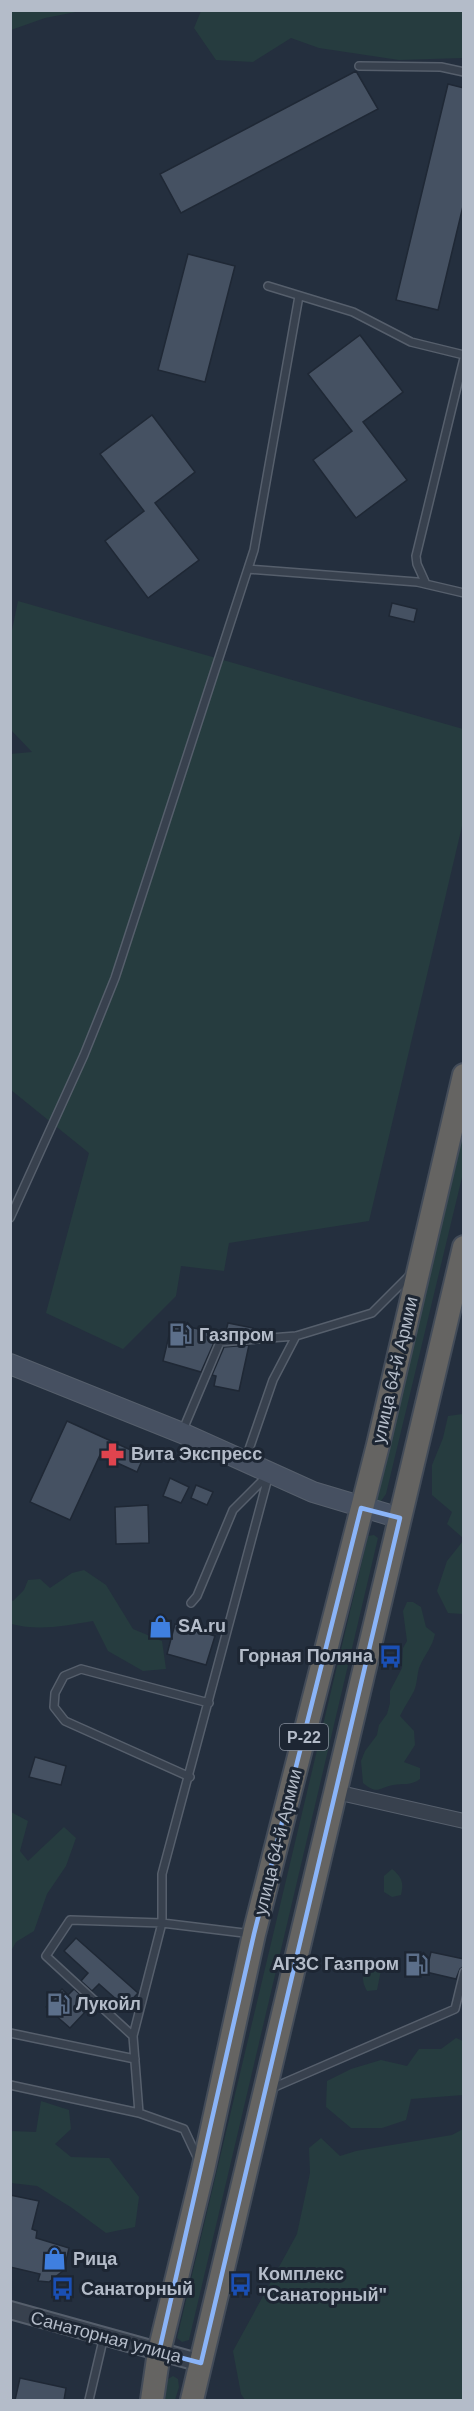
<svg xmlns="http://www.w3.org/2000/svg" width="474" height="2411" viewBox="0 0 474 2411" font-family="Helvetica,sans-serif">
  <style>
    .green { fill: #263c3f }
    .building { fill: #455162; stroke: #1f2835; stroke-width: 1.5 }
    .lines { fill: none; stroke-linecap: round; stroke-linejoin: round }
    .service-casing { stroke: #565f6c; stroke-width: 10 }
    .minor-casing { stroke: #565f6c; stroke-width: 16 }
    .tertiary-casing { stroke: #565f6c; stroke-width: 20 }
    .secondary-casing { stroke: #565f6c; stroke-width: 22 }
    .trunk-casing { stroke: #434c59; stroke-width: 26 }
    .service { stroke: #38414e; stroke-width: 7 }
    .minor { stroke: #38414e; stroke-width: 14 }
    .tertiary { stroke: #38414e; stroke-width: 16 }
    .secondary { stroke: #465061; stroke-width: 20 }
    .trunk { stroke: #656462; stroke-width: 22 }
    .marked { fill: none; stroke: #8ab4f8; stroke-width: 4.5; stroke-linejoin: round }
    .labels { text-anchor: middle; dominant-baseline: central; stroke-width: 6; stroke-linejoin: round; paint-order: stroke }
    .shield { fill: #1d2633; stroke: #878f9c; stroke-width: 1.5 }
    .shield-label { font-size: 16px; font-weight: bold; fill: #b4bcc9 }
    .poi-label { font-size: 18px; font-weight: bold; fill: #b4bcc9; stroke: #1d2633; text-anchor: start }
    .street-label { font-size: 18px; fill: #b4bcc9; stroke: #1d2633 }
  </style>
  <rect width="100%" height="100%" fill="#242f3e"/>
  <!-- green -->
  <path class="green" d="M10 11 11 10 81 11 45 18 11 30Z
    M201 11H463V58L399 60 319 48 291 38 253 62 216 60 194 28Z
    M18 601 463 729V822L369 1221 229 1243 224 1271 181 1266 176 1296 123 1349 46 1313 89 1153 11 1090 10 754 32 752 11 730V635Z
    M463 1131V1173L386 1494 381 1501 377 1502 376 1494Z
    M463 1414H464L463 1538 447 1524 452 1512 432 1495V1465L443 1438 448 1416Z
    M374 1535 378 1538 189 2340 182 2342 177 2338 368 1536Z
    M463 1541V1614L448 1613 437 1591 447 1561Z
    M84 1570 106 1585 133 1629 162 1641 166 1669 143 1671 108 1651 93 1621C64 1626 39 1631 11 1624V1600L13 1601 24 1590 28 1580 40 1579 50 1588 72 1573Z
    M407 1602H413L421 1607 426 1627 435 1634C432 1648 424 1655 419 1668 417 1675 417 1685 414 1691 410 1699 404 1707 400 1716L414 1731 415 1745 404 1762 420 1768V1779C411 1786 403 1783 393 1785 378 1788 378 1795 363 1783L361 1761 365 1751 377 1735 379 1725 387 1714 390 1703V1691L402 1668 403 1648 407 1641 403 1611Z
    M11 1812 28 1821 20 1851 28 1861 64 1827 76 1838 66 1866 47 1894 34 1931 16 1942 11 1951Z
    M392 1869C402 1877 404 1883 401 1895L392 1897 384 1892V1876Z
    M368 1964H375L381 1970 377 1990 367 1991C361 1980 362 1974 368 1964Z
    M456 2038 463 2041V2095L411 2099 406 2120 382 2128H351L326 2107 327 2081 351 2069 381 2060 407 2066 419 2049H441Z
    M41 2101 69 2110 71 2129 55 2144 71 2157 109 2158 139 2197 135 2227 106 2233 72 2208 37 2186 11 2183V2131L36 2132Z
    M463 2129V2400H245L241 2394 233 2351 297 2234 310 2173 309 2148 321 2138 340 2156 356 2151 452 2135Z
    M173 2376 178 2379 179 2387 175 2400H163L168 2379Z"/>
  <!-- building -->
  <path class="building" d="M356 71 378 109 181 213 160 174Z
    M448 84 464 88V202L438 310 396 300Z
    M188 254 235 266 205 382 158 370Z
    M360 335 403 392 363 422 407 480 356 518 313 460 352 431 308 374Z
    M152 415 195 472 155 503 199 560 148 598 105 541 144 511 100 454Z
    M392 603 417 609 414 622 389 616Z
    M172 1323 225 1335 228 1323 253 1328 252 1334 216 1338 201 1372 163 1361Z
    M249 1345 239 1391 214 1386 216 1376 212 1375 224 1347Z
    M67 1421 144 1456 137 1472 100 1455 70 1520 30 1502Z
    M170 1478 189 1487 181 1503 163 1496Z
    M196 1485 213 1492 207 1505 191 1498Z
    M148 1505 149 1543 116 1544 115 1507Z
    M175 1624 215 1636 206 1665 167 1654Z
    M35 1757 66 1766 61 1785 29 1777Z
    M76 1938 138 1993 125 2007 99 1984 92 1991 81 1981 88 1973 64 1951Z
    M431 1952 464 1959V1966L460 1969 456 1979 426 1972Z
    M62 1989 68 1995 74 1989 85 1999 79 2005 86 2011 70 2028 46 2007Z
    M10 2195 39 2201 32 2229 37 2231 36 2238 69 2248 64 2270 49 2282 38 2281 40 2274 10 2267Z
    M20 2378 66 2388 64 2400H15Z"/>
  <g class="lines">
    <defs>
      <path id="service" d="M359 66 441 67 464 72
        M268 286 353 312 411 342 464 355
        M248 569 417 582 464 593
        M426 584 417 564 416 556 464 358
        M10 1218 84 1055 115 978 254 550 299 296
        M182 1432 220 1342 296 1336 372 1313 410 1275
        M246 1458 273 1380 296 1336
        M190 1777 65 1721 54 1707 55 1693 64 1676 81 1669 209 1703
        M10 2033 135 2059
        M133 2036 46 1956 70 1920 162 1923V1874L269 1474 233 1510 197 1596 191 1603
        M10 2085 139 2113
        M270 2089 455 2009 464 1972
        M199 2161 184 2129 139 2113 133 2036 162 1923 252 1934
        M89 2400 104 2336"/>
      <path id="minor" d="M336 1792 464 1821"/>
      <path id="tertiary" d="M10 2310 201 2363"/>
      <path id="secondary" d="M10 1364 182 1433 313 1492 400 1518"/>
      <path id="trunk" d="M152 2400 159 2352 203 2170 254 1934 378 1445 464 1075
        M192 2400 464 1247"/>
    </defs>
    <!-- service casing -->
    <use href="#service" class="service-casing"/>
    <!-- minor casing -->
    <use href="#minor" class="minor-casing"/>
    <!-- tertiary casing -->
    <use href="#tertiary" class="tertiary-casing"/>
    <!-- secondary casing -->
    <use href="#secondary" class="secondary-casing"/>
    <!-- trunk casing -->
    <use href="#trunk" class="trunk-casing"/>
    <!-- service -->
    <use href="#service" class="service"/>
    <!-- minor -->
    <use href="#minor" class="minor"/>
    <!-- tertiary -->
    <use href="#tertiary" class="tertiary"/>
    <!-- secondary -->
    <use href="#secondary" class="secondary"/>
    <!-- trunk -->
    <use href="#trunk" class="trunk"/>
  </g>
  <!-- marked area -->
  <path class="marked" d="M361 1508 400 1518 201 2363 159 2352 254 1934Z"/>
  <!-- icons -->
  <defs>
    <symbol id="fuel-bare" viewBox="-9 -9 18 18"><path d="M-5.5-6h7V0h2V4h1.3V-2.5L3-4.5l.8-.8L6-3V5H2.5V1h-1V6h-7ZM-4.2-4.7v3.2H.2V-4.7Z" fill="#5c6f8a" stroke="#1d2633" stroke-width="2.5" paint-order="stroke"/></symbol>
    <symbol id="pharmacy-bare" viewBox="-9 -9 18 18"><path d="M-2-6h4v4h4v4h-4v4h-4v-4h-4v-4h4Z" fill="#e0444e" stroke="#1d2633" stroke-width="2.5" paint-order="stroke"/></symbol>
    <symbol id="shop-bare" viewBox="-9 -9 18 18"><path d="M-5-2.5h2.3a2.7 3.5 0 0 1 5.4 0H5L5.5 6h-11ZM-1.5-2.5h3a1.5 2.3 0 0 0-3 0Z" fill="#3f7fe0" stroke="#1d2633" stroke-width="2.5" paint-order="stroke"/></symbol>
    <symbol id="bus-bare" viewBox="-9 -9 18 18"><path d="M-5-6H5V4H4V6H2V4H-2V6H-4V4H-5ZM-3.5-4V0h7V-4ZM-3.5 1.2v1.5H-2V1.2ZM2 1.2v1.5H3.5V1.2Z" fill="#1a4fb4" stroke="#1d2633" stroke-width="2.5" paint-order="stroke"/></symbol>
  </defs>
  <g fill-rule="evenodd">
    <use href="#fuel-bare" x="164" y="1318" width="33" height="33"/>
    <use href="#pharmacy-bare" x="96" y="1438" width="33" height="33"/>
    <use href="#shop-bare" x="144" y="1610" width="33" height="33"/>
    <use href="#bus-bare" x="374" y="1640" width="33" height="33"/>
    <use href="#fuel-bare" x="400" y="1948" width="33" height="33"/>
    <use href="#fuel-bare" x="42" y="1988" width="33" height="33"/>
    <use href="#shop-bare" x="38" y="2242" width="33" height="33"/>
    <use href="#bus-bare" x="224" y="2268" width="33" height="33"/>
    <use href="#bus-bare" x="46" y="2272" width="33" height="33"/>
  </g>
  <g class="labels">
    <!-- shield labels -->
    <rect class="shield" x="280" y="1724" width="48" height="26" rx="4.5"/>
    <g class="shield-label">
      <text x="304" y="1737">Р-22</text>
    </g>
    <!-- poi labels -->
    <g class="poi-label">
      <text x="199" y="1335">Газпром</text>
      <text x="131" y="1454">Вита Экспресс</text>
      <text x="178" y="1626">SA.ru</text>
      <text x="373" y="1656" text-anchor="end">Горная Поляна</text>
      <text x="399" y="1964" text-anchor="end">АГЗС Газпром</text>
      <text x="76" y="2004">Лукойл</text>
      <text x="73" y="2259">Рица</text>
      <text x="258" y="2274">Комплекс<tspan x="258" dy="21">"Санаторный"</tspan></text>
      <text x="81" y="2289">Санаторный</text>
    </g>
    <!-- street labels -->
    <g class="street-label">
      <text transform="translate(395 1370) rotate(-77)">улица 64-й Армии</text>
      <text transform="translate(278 1842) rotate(-76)">улица 64-й Армии</text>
      <text transform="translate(106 2337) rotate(15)">Санаторная улица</text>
    </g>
  </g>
  <!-- border -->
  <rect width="474" height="2411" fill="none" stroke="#b4bcc9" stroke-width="24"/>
</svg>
